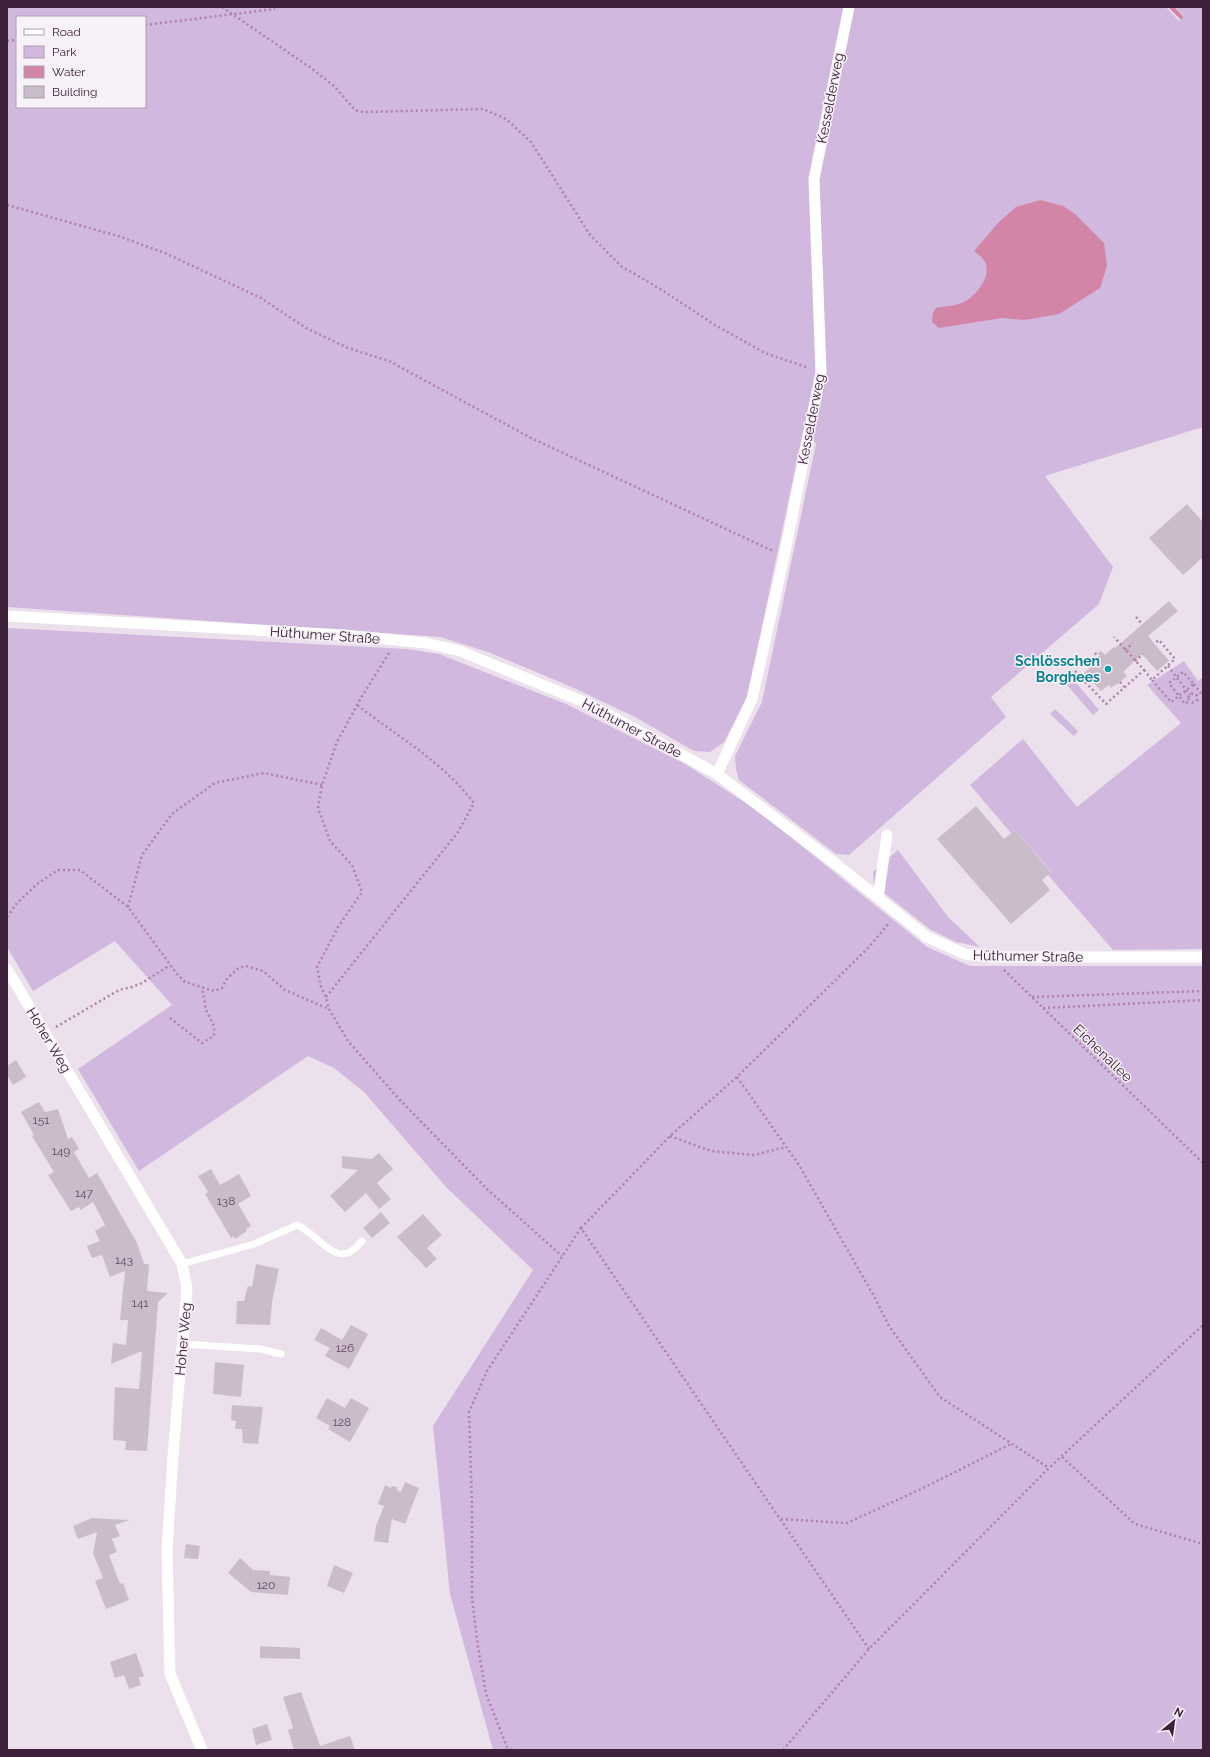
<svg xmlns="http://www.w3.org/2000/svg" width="1210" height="1757" viewBox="0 0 1210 1757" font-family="Raleway,sans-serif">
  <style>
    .green { fill: #d1b8de; fill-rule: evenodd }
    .water { fill: #d385a8 }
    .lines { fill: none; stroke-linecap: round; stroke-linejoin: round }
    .stream { stroke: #d385a8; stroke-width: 4.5 }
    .building { fill: #cbbccc }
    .path { stroke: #b07fac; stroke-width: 2.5; stroke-dasharray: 2 3; stroke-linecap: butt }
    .service { stroke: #fff; stroke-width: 7 }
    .minor { stroke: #fff; stroke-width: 11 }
    .culture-dot { fill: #0f9aa8; stroke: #f7f1f8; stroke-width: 1.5 }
    .labels { text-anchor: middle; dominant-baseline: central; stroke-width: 3; stroke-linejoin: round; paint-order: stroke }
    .number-label { font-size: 12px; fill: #60475e }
    .street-label { font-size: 14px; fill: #3d2039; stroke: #f7f1f8 }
    .culture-label { font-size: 14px; font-weight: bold; fill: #0d838f; stroke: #f7f1f8; text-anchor: end }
  </style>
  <rect width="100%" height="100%" fill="#ebe0ec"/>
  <!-- green -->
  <path class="green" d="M7 7H843L853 11 854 7H1166L1179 21 1184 16 1175 7H1203V427L1045 476 1113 567 1099 604 991 697 1006 717 849 855 836 854 739 780 736 769 735 756 762 702 816 444 804 427 747 697 724 742 710 752 694 751 635 717 574 688 488 652 440 637 7 607ZM17 17H145V107H17Z
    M7 628 407 649 439 654 566 704 685 764 757 810 927 947 970 966H1203V1750H493L450 1594 433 1426 533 1270 447 1188 364 1092 334 1068 308 1056 139 1171 78 1069 172 1005 115 941 33 991 7 947Z
    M1184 661 1198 681 1203 677V949L1113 950 1048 875 1051 871 1015 830 1011 833 970 785 1023 739 1077 807 1181 723 1147 685Z
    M1073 679 1099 710 1093 715 1067 685Z
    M1055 709 1078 731 1074 736 1050 714Z
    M898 850 948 917 980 947 956 942 931 930 874 885 873 872Z"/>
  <!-- water -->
  <path class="water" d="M1040 200 1063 206 1075 214 1104 243 1107 266 1100 288 1059 314 1025 320 1002 318 939 328 932 322 933 313 936 308C945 306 956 306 964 302 976 296 992 276 985 262 983 258 978 254 974 251L999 222 1016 207Z"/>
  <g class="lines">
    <!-- stream -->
    <path class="stream" d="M1171 7 1181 17"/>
  </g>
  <!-- building -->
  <path class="building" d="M1187 504 1203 522V557L1183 575 1149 538Z
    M1169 601 1178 611 1148 636 1169 661 1157 671 1142 654 1123 672 1127 676 1116 685V684L1111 688 1109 685 1101 691 1084 673 1101 658 1098 653 1101 651 1105 655 1114 647 1115 648Z
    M976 806 1004 839 1015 830 1051 872 1042 880 1050 890 1011 924 937 839Z
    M16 1060 26 1077 13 1085 7 1075V1066Z
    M39 1102 45 1112 58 1109 68 1139 72 1137 79 1149 74 1152 89 1178 97 1173 137 1243 144 1264H149L147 1291 168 1293 158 1302 147 1451 125 1450 126 1441 113 1440 115 1387 139 1389 142 1351 111 1364 113 1343 126 1345 128 1320H120L125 1271 110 1277 102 1255 92 1258 87 1246 100 1241 95 1231 105 1225 93 1202 81 1210 79 1207 71 1211 48 1175 54 1172 32 1136 34 1135 21 1112Z
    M379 1153 393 1169 377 1183 391 1199 379 1209 366 1193 345 1212 330 1196 358 1170 342 1168V1156L372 1159Z
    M211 1169 220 1185 239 1174 251 1196 238 1204 251 1226 246 1229 247 1231 235 1239 234 1236 231 1238 205 1194 208 1192 198 1176Z
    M381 1212 390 1223 372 1238 363 1228Z
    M423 1214 442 1235 427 1248 437 1259 426 1268 397 1237Z
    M256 1264 279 1269 272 1302 270 1325 236 1324 237 1301H244L248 1286 252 1287Z
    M351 1325 368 1334 349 1369 325 1356 330 1348 314 1340 321 1328 342 1340Z
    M215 1362 244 1365 241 1397 213 1394Z
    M327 1398 345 1408 351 1398 369 1408 350 1442 328 1429 330 1426 316 1418Z
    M232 1405 263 1407 258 1444 243 1443 242 1429H235L236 1421 231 1420Z
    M405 1482 419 1488 405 1524 392 1519 388 1543 374 1541 376 1526 384 1506 378 1504 385 1485 391 1488 392 1486 397 1487V1490L401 1492Z
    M92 1518 129 1520 115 1525 120 1536 112 1539 117 1552 109 1555 120 1584 123 1583 129 1600 106 1609 95 1581 103 1578 93 1553 97 1532 78 1539 73 1526Z
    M186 1544 200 1546 198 1559 184 1558Z
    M240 1558 253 1570 270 1571V1575L290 1577 288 1595 251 1592 228 1573Z
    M334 1565 353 1573 344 1593 327 1586Z
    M260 1646 300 1648V1659L260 1658Z
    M136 1653 144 1676 139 1678 141 1685 129 1689 124 1675 115 1678 110 1662Z
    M301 1692 320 1746 350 1736 355 1750H294L288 1730 293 1728 283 1697Z
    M267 1724 272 1740 256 1745 252 1729Z"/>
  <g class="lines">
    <!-- path -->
    <path class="path" d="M222 7 311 68 334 86 355 110 363 112 483 109 506 119 531 142 590 235 621 266 662 290 715 325 765 353 809 368
      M145 25 275 9
      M7 41 17 40
      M7 205 118 236 165 253 261 298 306 328 348 348 389 361 531 438 773 551
      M1136 617 1142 624
      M1125 650 1133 643
      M389 653 361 698 337 742 322 785 318 808 330 841 352 865 362 892 338 927 317 967 321 987 326 997 329 1009 348 1041 398 1098 488 1190 562 1256
      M1095 653 1100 659
      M1135 661 1143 654
      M1168 666 1190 695
      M1144 670 1152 680 1175 659 1159 640 1155 643
      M1075 671 1106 704 1144 670 1114 637
      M1152 680 1171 702 1194 684 1183 672 1169 683 1185 704 1189 701
      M1120 682 1124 687
      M1194 684 1203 696
      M1188.5 698a4.5 4.5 0 1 1 9 0a4.5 4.5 0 1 1-9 0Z
      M128 907 142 855 172 814 215 783 264 773 322 785
      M7 917 17 903 37 884 58 870H80L128 907 177 974 185 982 214 991 222 988 226 980 237 969 246 966 263 971 285 990 329 1009
      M1004 970 1203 1163
      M326 997 458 832 474 803C443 762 397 736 357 705
      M1032 997 1203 991
      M1043 1008 1203 1000
      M170 1018 202 1043 214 1036V1026L206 1010 202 988
      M56 1027 119 990 132 987 142 983 170 965
      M737 1077 799 1165 875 1298 889 1326 940 1397 1049 1468
      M670 1136 711 1151 754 1155 786 1147
      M1062 1457 1135 1524 1203 1544
      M781 1519 847 1523 919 1490 1011 1444
      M869 1649 581 1228 670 1136 737 1077 868 948 890 922
      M512 1750 507 1747 486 1694 478 1647 472 1598V1506L469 1412 487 1371 581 1228
      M783 1750 869 1649 1049 1468 1203 1325"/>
    <!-- service -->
    <path class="service" d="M182 1264 254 1244 297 1225C313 1231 331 1259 348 1253 353 1251 358 1245 362 1241
      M182 1344 261 1349 281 1354"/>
    <!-- minor -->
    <path class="minor" d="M7 616 344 635 426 643 460 651 591 705 717 774 836 864 927 937 965 954 990 957H1203
      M717 774 752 699 784 557 821 372 814 179 849 7
      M878 898 887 835
      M7 969 182 1264 187 1288 173 1456 167 1550 170 1674 202 1750"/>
  </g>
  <!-- markers -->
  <circle class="culture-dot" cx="1108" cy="669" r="4"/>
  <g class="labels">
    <!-- number labels -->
    <g class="number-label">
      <text x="41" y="1120">151</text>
      <text x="61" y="1151">149</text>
      <text x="84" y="1193">147</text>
      <text x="226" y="1201">138</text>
      <text x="124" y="1260">143</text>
      <text x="140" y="1303">141</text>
      <text x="345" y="1348">126</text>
      <text x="342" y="1422">128</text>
      <text x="266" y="1585">120</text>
    </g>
    <!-- street labels -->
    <g class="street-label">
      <text transform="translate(830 98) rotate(-79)">Kesselderweg</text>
      <text transform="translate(811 419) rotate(-79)">Kesselderweg</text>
      <text transform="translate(325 635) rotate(4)">Hüthumer Straße</text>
      <text transform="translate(632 728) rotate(28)">Hüthumer Straße</text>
      <text transform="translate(1028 956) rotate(1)">Hüthumer Straße</text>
      <text transform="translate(49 1040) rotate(59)">Hoher Weg</text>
      <text transform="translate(1103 1053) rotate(44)">Eichenallee</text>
      <text transform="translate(183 1339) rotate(-85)">Hoher Weg</text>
    </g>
    <!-- culture labels -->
    <g class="culture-label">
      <text x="1100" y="661">Schlösschen<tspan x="1100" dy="16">Borghees</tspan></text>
    </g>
  </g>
  <!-- border -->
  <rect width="1210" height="1757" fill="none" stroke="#3d2039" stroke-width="16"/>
  <!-- legend -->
  <rect x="16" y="16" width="130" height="92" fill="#f7f1f8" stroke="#ad9dac"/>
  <rect x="24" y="29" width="20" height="6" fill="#ffffff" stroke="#ad9dac"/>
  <text x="52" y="36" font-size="12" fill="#3d2039">Road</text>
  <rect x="24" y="46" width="20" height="12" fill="#d1b8de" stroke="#ad9dac"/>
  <text x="52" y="56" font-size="12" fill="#3d2039">Park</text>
  <rect x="24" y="66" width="20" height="12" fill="#d385a8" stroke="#ad9dac"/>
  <text x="52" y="76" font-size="12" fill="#3d2039">Water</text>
  <rect x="24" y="86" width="20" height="12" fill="#cbbccc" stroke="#ad9dac"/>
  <text x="52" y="96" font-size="12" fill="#3d2039">Building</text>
  <!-- north arrow -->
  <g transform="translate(1174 1721) rotate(29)" stroke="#f7f1f8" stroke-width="3" paint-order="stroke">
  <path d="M0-3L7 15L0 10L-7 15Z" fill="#3d2039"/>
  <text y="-6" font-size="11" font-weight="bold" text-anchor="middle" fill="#3d2039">N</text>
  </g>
</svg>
